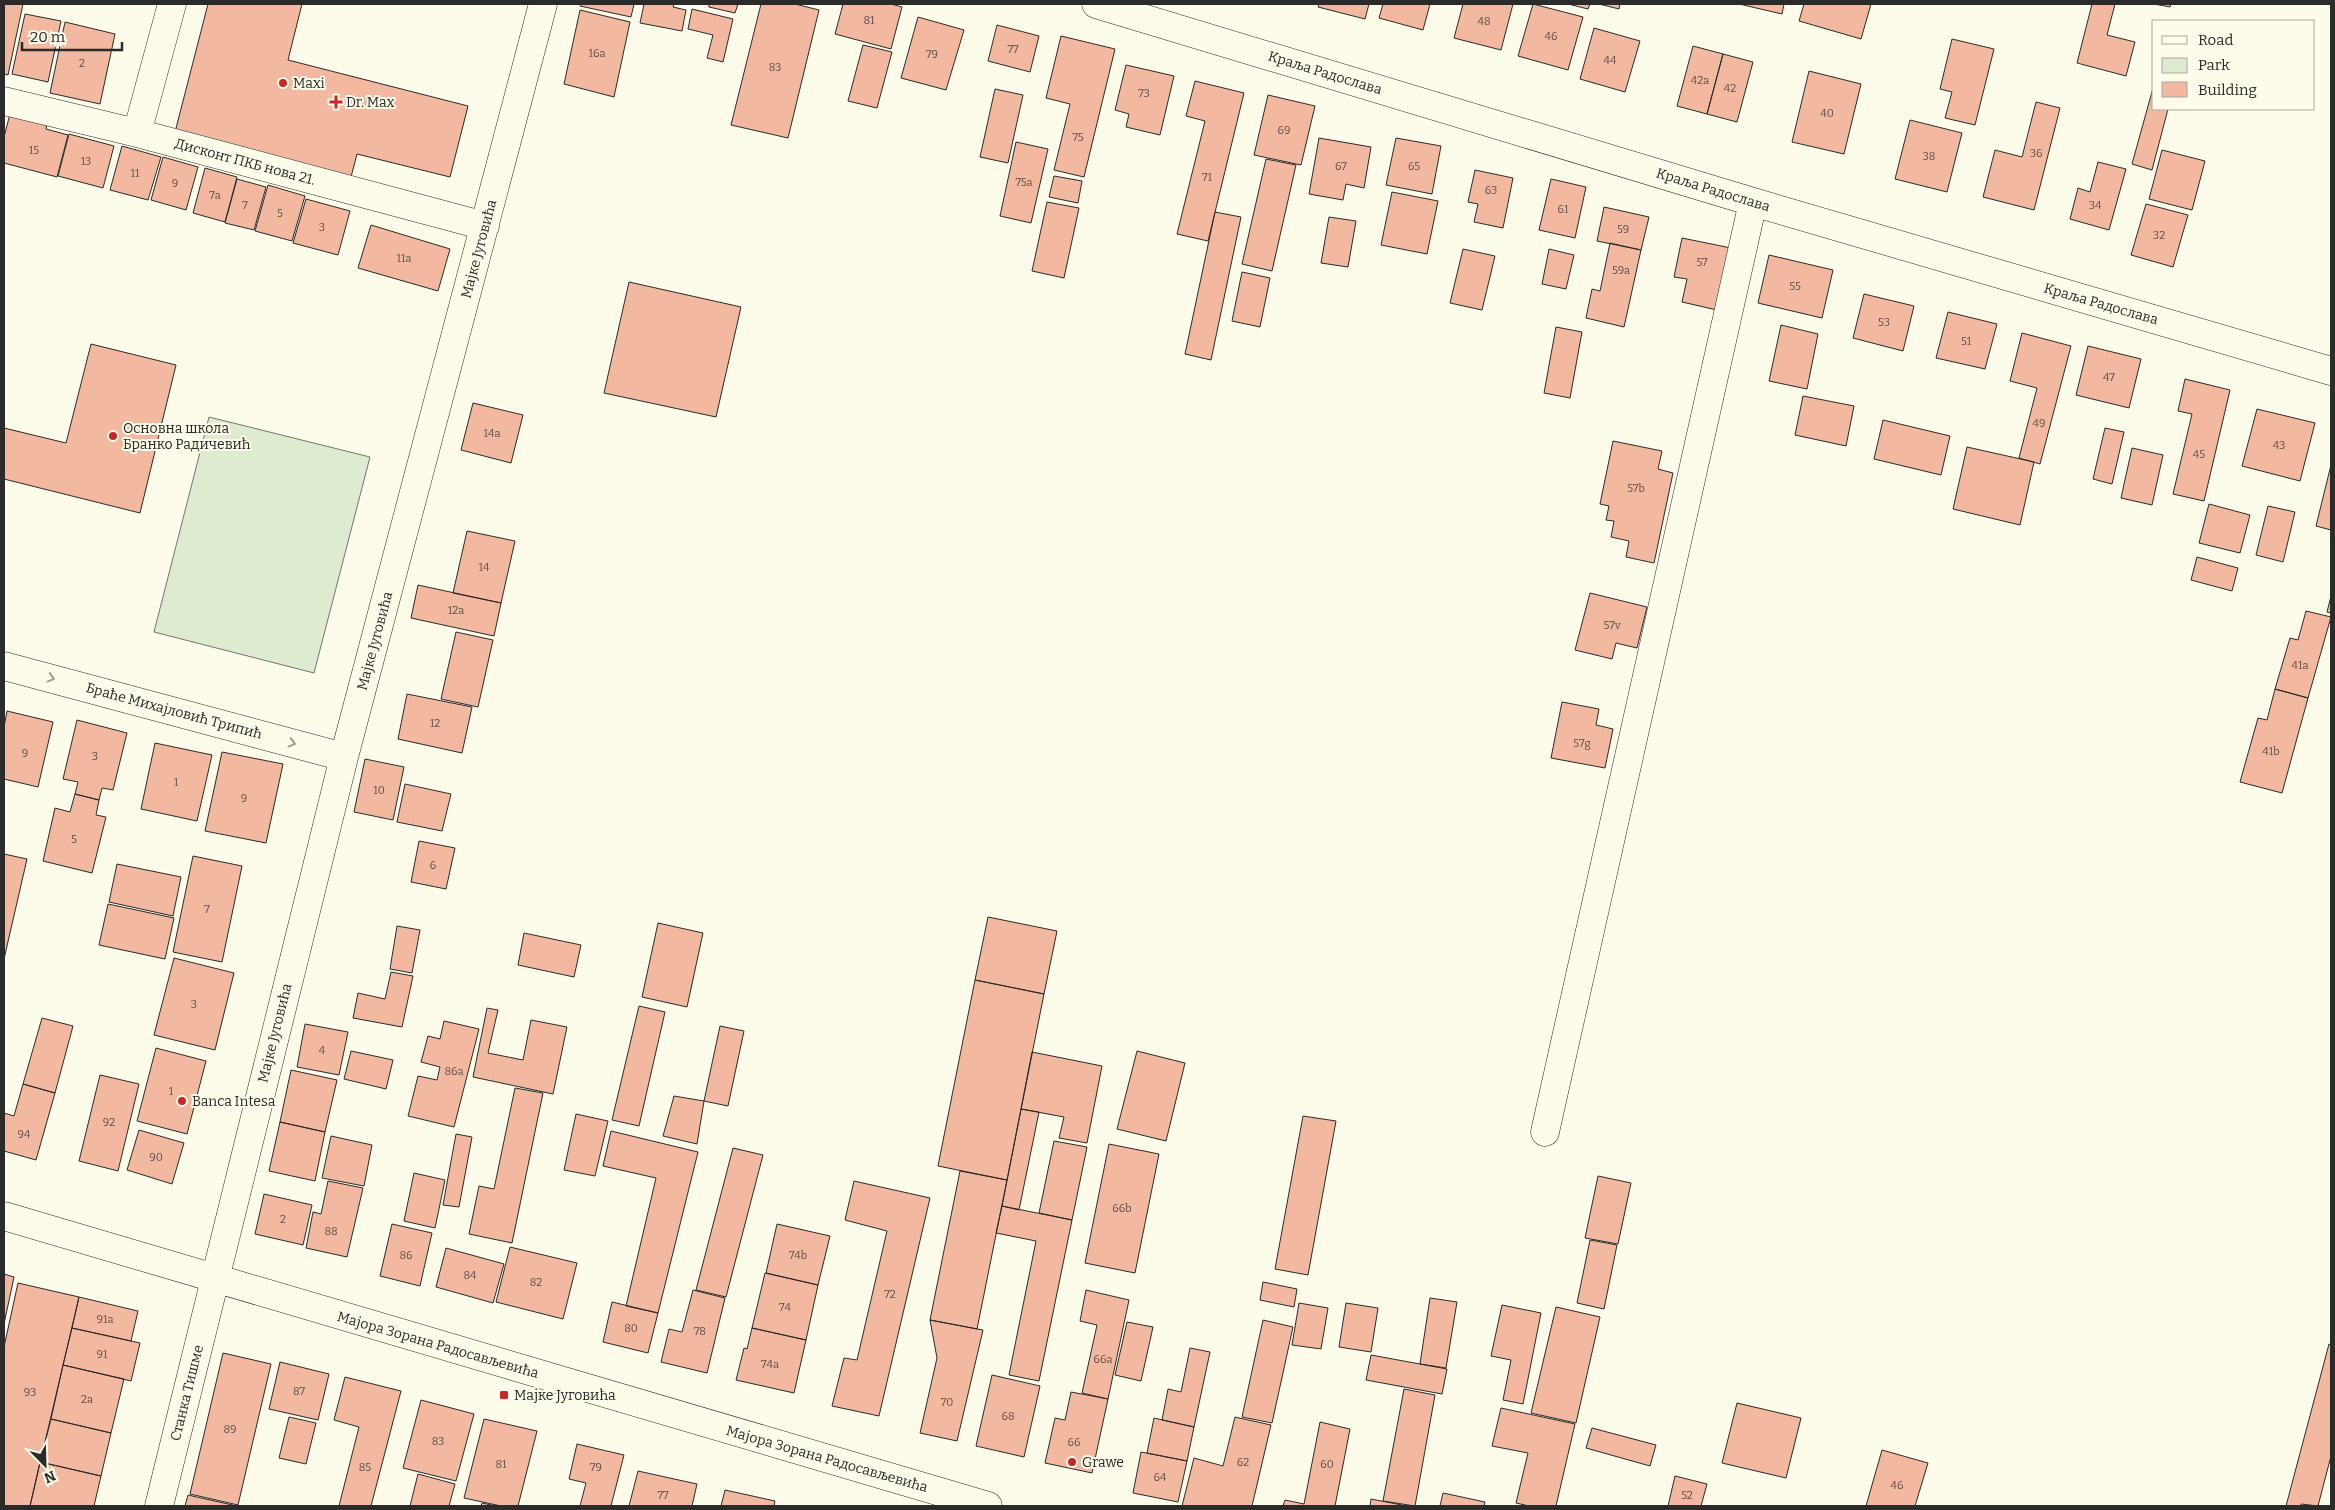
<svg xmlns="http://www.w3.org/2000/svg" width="2335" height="1510" viewBox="0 0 2335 1510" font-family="Bitter,serif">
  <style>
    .green { fill: #deebd1; stroke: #74746e }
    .building { fill: #f2b8a0; stroke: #2b2b2b }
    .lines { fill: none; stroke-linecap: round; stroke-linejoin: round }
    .minor-casing { stroke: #2b2b2b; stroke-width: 29 }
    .major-casing { stroke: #2b2b2b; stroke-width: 29 }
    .minor { stroke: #fdfbea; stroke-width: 28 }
    .major { stroke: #fdfbea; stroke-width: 28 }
    .oneway { stroke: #9e9d94 }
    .poi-dot { fill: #c62828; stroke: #fdfbea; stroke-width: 2 }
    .labels { text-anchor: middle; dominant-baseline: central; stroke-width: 4; stroke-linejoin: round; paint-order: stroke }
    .number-label { font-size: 11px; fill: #5d4e48 }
    .street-label { font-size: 14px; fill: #2b2b2b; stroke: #fdfbea }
    .poi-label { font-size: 14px; fill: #2b2b2b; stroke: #fdfbea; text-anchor: start }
  </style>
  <rect width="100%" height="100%" fill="#fdfbea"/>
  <!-- green -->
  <path class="green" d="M209 417 370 457 314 673 154 632Z"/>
  <!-- building -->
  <path class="building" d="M4 4H23L8 75 4 74Z
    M208 4H302L288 60 468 106 450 177 357 154 350 181 174 136Z
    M581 4H634L631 17 580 6Z
    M644 4H674L673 7 686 10 682 31 640 23Z
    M709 4H738L735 13 709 7Z
    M761 4H795L819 10 788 138 731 125Z
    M843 4H891L902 7 891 49 835 34Z
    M1319 4H1369L1365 19 1318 7Z
    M1383 4H1430L1423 30 1379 18Z
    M1463 4H1513L1501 50 1454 38Z
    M1533 4 1583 17 1568 70 1518 56Z
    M1568 4H1590L1588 9Z
    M1599 4H1620L1619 9Z
    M1739 4H1784L1782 14Z
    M1804 4H1871L1861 39 1799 21Z
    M2092 4H2115L2107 35 2135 42 2126 76 2077 63Z
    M2154 4H2171L2170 7Z
    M692 9 733 19 723 62 707 58 713 35 688 29Z
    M580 10 630 22 614 97 564 84Z
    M25 14 61 21 48 82 12 74Z
    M918 17 964 30 946 90 901 78Z
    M65 22 115 34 100 104 50 93Z
    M997 25 1039 36 1030 72 988 61Z
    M1594 28 1640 41 1625 92 1580 79Z
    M1061 36 1115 49 1084 177 1054 170 1070 104 1046 98Z
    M1952 39 1994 49 1975 125 1945 118 1952 92 1940 89Z
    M863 45 892 52 877 108 848 101Z
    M1693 46 1723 54 1707 114 1677 106Z
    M1723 54 1753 62 1737 122 1707 114Z
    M1126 65 1174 76 1160 135 1126 127 1129 114 1115 110Z
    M1809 71 1861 84 1844 154 1792 142Z
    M1195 81 1244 93 1208 241 1177 234 1205 121 1186 116Z
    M2153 88 2154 109H2168L2152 170 2132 164Z
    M995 89 1023 95 1008 163 980 157Z
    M1268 95 1315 106 1301 165 1254 155Z
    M2036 102 2060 108 2034 210 1983 197 1995 150 2022 157Z
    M10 114 47 124 46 129 68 135 57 177 4 163V137Z
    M1910 120 1962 133 1947 192 1895 179Z
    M69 134 114 146 103 188 58 176Z
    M1319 138 1371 147 1364 188 1346 184 1343 200 1309 194Z
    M1396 138 1441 146 1432 194 1386 185Z
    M1016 142 1048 149 1031 223 1000 216Z
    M122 146 161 157 148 200 110 190Z
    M2162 150 2205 161 2192 210 2149 199Z
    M163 157 198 167 186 210 151 200Z
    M1266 159 1296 165 1272 271 1242 264Z
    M2098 162 2126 169 2109 230 2070 219 2078 188 2090 192Z
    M205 168 237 177 225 222 193 213Z
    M1475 170 1513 178 1503 228 1474 222 1478 204 1468 202Z
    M1054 176 1082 181 1078 203 1049 197Z
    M237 179 266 187 254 230 225 223Z
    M1551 179 1586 187 1575 238 1539 230Z
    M268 185 305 196 292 241 255 231Z
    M1392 192 1438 201 1427 254 1381 245Z
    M306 199 350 211 338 255 293 243Z
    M1047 202 1079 208 1064 278 1032 271Z
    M2146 204 2188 215 2173 267 2131 255Z
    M1604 207 1649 217 1641 250 1597 241Z
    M1215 212 1241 217 1211 360 1185 354Z
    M1329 217 1356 221 1348 267 1321 263Z
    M371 225 450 249 438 291 358 268Z
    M1682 238 1731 248 1717 310 1682 302 1687 279 1674 277Z
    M1610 243 1641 250 1624 327 1586 318 1592 289 1600 291Z
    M1463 249 1495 256 1482 310 1450 303Z
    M1549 249 1574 255 1566 289 1542 284Z
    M1769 255 1833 270 1822 318 1758 303Z
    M1242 272 1270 278 1260 327 1232 321Z
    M629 282 741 307 716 417 604 393Z
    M1864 294 1914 306 1903 351 1853 338Z
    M1948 312 1997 324 1985 369 1936 358Z
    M1781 325 1818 334 1807 389 1769 381Z
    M1556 327 1582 332 1570 398 1544 393Z
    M2022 333 2071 346 2040 464 2019 458 2037 388 2010 381Z
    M91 344 176 365 140 513 4 479V428L66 443Z
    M2088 346 2141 359 2129 408 2076 395Z
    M2185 379 2230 390 2204 501 2173 494 2192 414 2178 411Z
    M1803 396 1854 406 1846 446 1795 435Z
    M473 403 523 415 511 463 461 450Z
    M2257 409 2315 423 2300 481 2242 466Z
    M1883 420 1950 436 1941 475 1874 459Z
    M2105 428 2124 432 2112 484 2093 479Z
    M1613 441 1662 451 1658 469 1673 473 1654 563 1626 557 1629 541 1611 537 1614 521 1606 520 1609 506 1600 504Z
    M1967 447 2034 462 2020 525 1953 509Z
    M2132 448 2163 455 2152 505 2121 498Z
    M2331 465V530L2316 526Z
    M2209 504 2250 515 2240 553 2199 543Z
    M2268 506 2295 512 2283 562 2256 555Z
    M467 531 515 541 501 603 453 593Z
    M2197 557 2238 568 2232 591 2191 580Z
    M418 585 501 603 494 636 411 618Z
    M1590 593 1647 607 1637 648 1616 643 1612 659 1575 650Z
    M2331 596V613L2327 612Z
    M2306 611 2331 617 2308 698 2275 689 2290 638 2298 640Z
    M456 632 493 640 478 707 441 699Z
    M2275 689 2308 698 2282 793 2240 782 2258 718 2267 720Z
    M407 694 472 707 462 753 398 739Z
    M1562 702 1599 709 1596 725 1613 729 1605 768 1551 758Z
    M7 711 53 722 38 787 4 779V727Z
    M77 720 127 733 113 790 102 788 99 800 75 794 78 782 63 779Z
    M155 743 212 755 197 821 141 809Z
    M222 752 283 764 266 843 205 831Z
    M365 759 404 767 393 820 354 812Z
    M405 784 451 794 442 831 397 822Z
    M75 794 99 800 96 815 106 817 92 873 43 861 55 808 70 812Z
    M419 841 455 848 446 889 411 882Z
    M4 854 27 859 4 959Z
    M193 856 242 866 222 962 173 952Z
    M117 864 181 877 173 916 109 902Z
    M108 904 174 918 165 959 99 945Z
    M988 917 1057 931 1044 994 975 980Z
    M658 923 703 933 687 1007 642 997Z
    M397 926 420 930 412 973 390 969Z
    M524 933 581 945 574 977 518 965Z
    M174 958 234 973 215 1050 154 1035Z
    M391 972 413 976 402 1027 353 1018 358 993 385 999Z
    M975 980 1044 994 1007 1180 938 1166Z
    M639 1006 665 1012 639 1126 612 1120Z
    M487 1008 498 1010 488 1053 523 1060 531 1020 567 1027 553 1094 473 1077Z
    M42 1018 73 1026 55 1093 23 1084Z
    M444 1021 479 1029 454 1127 408 1116 418 1076 437 1080 440 1067 421 1062 428 1036 440 1039Z
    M305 1024 348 1032 339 1075 297 1067Z
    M720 1026 744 1031 728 1106 704 1101Z
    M156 1048 206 1061 187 1134 137 1121Z
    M351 1051 393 1060 386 1089 344 1079Z
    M1137 1051 1185 1063 1166 1141 1117 1129Z
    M1032 1052 1102 1066 1087 1143 1059 1138 1064 1117 1021 1109Z
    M291 1070 337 1080 325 1132 280 1122Z
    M100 1075 139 1084 118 1171 79 1161Z
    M23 1084 55 1093 36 1160 4 1151V1113L14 1116Z
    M515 1088 543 1093 512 1243 469 1234 479 1186 494 1189Z
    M674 1096 704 1101 697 1144 663 1136Z
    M1021 1109 1039 1112 1019 1210 1002 1206Z
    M576 1114 608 1121 595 1176 564 1170Z
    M1303 1116 1336 1121 1308 1275 1275 1269Z
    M280 1122 325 1132 315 1181 269 1171Z
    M139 1130 184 1143 172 1184 127 1170Z
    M611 1131 698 1152 658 1313 626 1306 656 1178 603 1166Z
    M456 1134 472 1137 459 1207 443 1205Z
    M331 1136 372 1145 364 1186 322 1178Z
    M1054 1141 1087 1147 1072 1220 1039 1213Z
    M1109 1144 1159 1154 1135 1273 1085 1263Z
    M733 1148 763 1155 726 1297 696 1290Z
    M960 1171 1007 1180 977 1329 930 1320Z
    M414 1173 445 1180 435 1228 404 1221Z
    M1598 1176 1631 1183 1618 1244 1585 1238Z
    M328 1181 363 1188 347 1257 306 1248 313 1212 321 1214Z
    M854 1181 930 1198 879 1416 832 1406 844 1358 857 1360 887 1231 845 1220Z
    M264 1194 312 1205 303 1245 255 1234Z
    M1002 1206 1072 1220 1039 1381 1009 1375 1036 1241 996 1233Z
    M392 1224 432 1233 420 1286 380 1276Z
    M777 1224 830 1236 818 1285 766 1273Z
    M1590 1240 1617 1245 1604 1309 1577 1303Z
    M510 1247 577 1263 563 1319 496 1302Z
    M446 1248 504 1264 493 1303 436 1287Z
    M765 1273 818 1285 806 1340 752 1328Z
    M4 1274 14 1277 4 1324Z
    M1263 1282 1297 1289 1294 1307 1260 1300Z
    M18 1283 79 1297 30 1506H4V1347Z
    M693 1290 725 1298 707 1373 661 1362 669 1329 682 1332Z
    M1086 1290 1129 1300 1108 1399 1082 1393 1097 1325 1080 1321Z
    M79 1297 138 1311 131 1341 72 1328Z
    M1430 1298 1457 1302 1446 1368 1420 1364Z
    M612 1302 658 1313 648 1353 603 1342Z
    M1299 1303 1328 1308 1321 1349 1292 1345Z
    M1346 1303 1378 1308 1371 1352 1339 1347Z
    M1502 1305 1541 1313 1523 1404 1503 1400 1511 1360 1491 1356Z
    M1556 1307 1600 1317 1576 1423 1531 1413Z
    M930 1320 983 1330 957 1441 920 1433 937 1358Z
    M1263 1320 1293 1327 1272 1423 1242 1417Z
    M1127 1322 1153 1327 1141 1381 1115 1375Z
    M72 1328 140 1343 131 1381 63 1365Z
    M752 1328 806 1340 794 1393 736 1380 744 1348 747 1349Z
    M2329 1344 2331 1345V1456L2318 1506 2301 1504V1506H2286Z
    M1190 1348 1210 1352 1194 1427 1162 1420 1168 1389 1181 1392Z
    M223 1353 271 1364 238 1505 190 1494Z
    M1371 1355 1447 1369 1442 1394 1366 1380Z
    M280 1362 329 1374 318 1420 269 1409Z
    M63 1365 124 1379 111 1433 51 1419Z
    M992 1375 1040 1386 1024 1457 976 1446Z
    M345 1377 401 1391 371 1506H339L359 1427 334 1420Z
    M1404 1389 1435 1395 1415 1506 1383 1501Z
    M1071 1392 1108 1399 1092 1473 1045 1463 1055 1418 1065 1420Z
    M421 1400 474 1414 456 1481 403 1468Z
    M1737 1403 1801 1418 1786 1478 1722 1463Z
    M1501 1408 1575 1424 1556 1506H1529L1516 1503 1528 1453 1492 1446Z
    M289 1417 316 1423 306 1464 279 1458Z
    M1235 1417 1271 1425 1252 1506H1182L1194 1458 1223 1466Z
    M1154 1418 1194 1427 1187 1461 1147 1453Z
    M51 1419 111 1433 101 1476 40 1462Z
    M484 1419 537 1431 518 1506H501L464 1498Z
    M1320 1422 1350 1429 1335 1506H1283L1285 1500 1304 1504Z
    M1592 1428 1656 1445 1650 1466 1586 1448Z
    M577 1444 624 1455 611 1506H580L586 1483 569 1479Z
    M1882 1450 1928 1463 1915 1506H1866Z
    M1141 1452 1187 1461 1178 1502 1133 1493Z
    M40 1462 101 1476 94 1506H30Z
    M638 1471 697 1484 692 1506H629Z
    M418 1474 455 1484 449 1506H410Z
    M1675 1476 1707 1484 1701 1506H1668Z
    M725 1490 775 1501 774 1506H721Z
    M1443 1493 1485 1502 1484 1506H1440Z
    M188 1495 237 1506H185Z
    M1371 1499 1407 1506H1370Z
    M482 1503 496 1506H481Z"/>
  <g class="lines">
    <defs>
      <path id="minor" d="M1096 4 1753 202 2331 371
        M4 101 137 133 485 226
        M137 133 172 4
        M4 666 344 757
        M1545 1132 1753 202
        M159 1506 344 757 543 4"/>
      <path id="major" d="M4 1216 988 1506"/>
    </defs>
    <!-- minor casing -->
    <use href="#minor" class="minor-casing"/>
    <!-- major casing -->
    <use href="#major" class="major-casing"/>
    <!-- minor -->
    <use href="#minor" class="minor"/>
    <!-- major -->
    <use href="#major" class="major"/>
  </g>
  <!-- one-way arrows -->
  <defs><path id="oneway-chevron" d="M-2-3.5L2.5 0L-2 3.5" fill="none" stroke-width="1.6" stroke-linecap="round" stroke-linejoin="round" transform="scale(1.25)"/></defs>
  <g class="oneway">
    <use href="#oneway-chevron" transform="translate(51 678) rotate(15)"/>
    <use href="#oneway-chevron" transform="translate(292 743) rotate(15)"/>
  </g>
  <!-- markers -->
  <g class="poi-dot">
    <circle cx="283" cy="83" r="5"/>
    <path d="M333.5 94.5h5v5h5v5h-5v5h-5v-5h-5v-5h5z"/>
    <circle cx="113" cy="436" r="5"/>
    <circle cx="182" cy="1101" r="5"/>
    <rect x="499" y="1390" width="10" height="10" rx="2.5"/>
    <circle cx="1072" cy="1462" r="5"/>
  </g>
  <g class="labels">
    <!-- number labels -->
    <g class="number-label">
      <text x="869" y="20">81</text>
      <text x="1484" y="21">48</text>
      <text x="1551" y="36">46</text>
      <text x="1013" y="49">77</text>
      <text x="597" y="53">16a</text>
      <text x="932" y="54">79</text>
      <text x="1610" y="60">44</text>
      <text x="82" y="63">2</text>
      <text x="775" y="67">83</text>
      <text x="1700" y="80">42a</text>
      <text x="1730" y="88">42</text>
      <text x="1144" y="93">73</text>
      <text x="1827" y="113">40</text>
      <text x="1284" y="130">69</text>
      <text x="1078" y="137">75</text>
      <text x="34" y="150">15</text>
      <text x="2036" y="153">36</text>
      <text x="1929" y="156">38</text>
      <text x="86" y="161">13</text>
      <text x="1341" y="166">67</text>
      <text x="1414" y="166">65</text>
      <text x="135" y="173">11</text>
      <text x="1207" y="177">71</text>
      <text x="1024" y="182">75a</text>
      <text x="175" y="183">9</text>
      <text x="1491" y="190">63</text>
      <text x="215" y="195">7a</text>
      <text x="245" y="205">7</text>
      <text x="2095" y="205">34</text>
      <text x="1563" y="209">61</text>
      <text x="280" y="213">5</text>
      <text x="322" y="227">3</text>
      <text x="1623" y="229">59</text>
      <text x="2159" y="235">32</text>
      <text x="404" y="258">11a</text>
      <text x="1702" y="262">57</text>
      <text x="1621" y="270">59a</text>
      <text x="1795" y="286">55</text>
      <text x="1884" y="322">53</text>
      <text x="1966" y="341">51</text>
      <text x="2109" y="377">47</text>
      <text x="2039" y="423">49</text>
      <text x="492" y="433">14a</text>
      <text x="2279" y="445">43</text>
      <text x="2199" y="454">45</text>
      <text x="1636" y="488">57b</text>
      <text x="484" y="567">14</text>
      <text x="456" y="610">12a</text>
      <text x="1612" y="625">57v</text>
      <text x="2300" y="665">41a</text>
      <text x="435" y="723">12</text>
      <text x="1582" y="743">57g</text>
      <text x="2271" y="751">41b</text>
      <text x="25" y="753">9</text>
      <text x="95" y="756">3</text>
      <text x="176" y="782">1</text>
      <text x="379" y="790">10</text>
      <text x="244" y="798">9</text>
      <text x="74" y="839">5</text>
      <text x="433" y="865">6</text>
      <text x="207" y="909">7</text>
      <text x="194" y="1004">3</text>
      <text x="322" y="1050">4</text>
      <text x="454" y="1071">86a</text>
      <text x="171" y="1091">1</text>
      <text x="109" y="1122">92</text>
      <text x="24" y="1134">94</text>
      <text x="156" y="1157">90</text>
      <text x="1122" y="1208">66b</text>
      <text x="283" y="1219">2</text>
      <text x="331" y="1231">88</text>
      <text x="406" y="1255">86</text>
      <text x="798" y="1255">74b</text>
      <text x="470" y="1275">84</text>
      <text x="536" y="1282">82</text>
      <text x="890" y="1294">72</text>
      <text x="785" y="1307">74</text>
      <text x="105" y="1319">91a</text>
      <text x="631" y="1328">80</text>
      <text x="700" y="1331">78</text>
      <text x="102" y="1354">91</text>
      <text x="1103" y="1359">66a</text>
      <text x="770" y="1364">74a</text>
      <text x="299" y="1391">87</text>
      <text x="30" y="1392">93</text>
      <text x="87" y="1399">2a</text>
      <text x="947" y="1402">70</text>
      <text x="1008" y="1416">68</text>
      <text x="230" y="1429">89</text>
      <text x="438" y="1441">83</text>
      <text x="1074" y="1442">66</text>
      <text x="1243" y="1462">62</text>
      <text x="501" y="1464">81</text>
      <text x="1327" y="1464">60</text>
      <text x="365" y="1467">85</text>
      <text x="596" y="1467">79</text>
      <text x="1160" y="1477">64</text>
      <text x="1897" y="1485">46</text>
      <text x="663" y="1495">77</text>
      <text x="1687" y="1495">52</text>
    </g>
    <!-- street labels -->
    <g class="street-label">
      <text transform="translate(1325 73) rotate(17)">Краља Радослава</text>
      <text transform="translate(245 162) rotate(15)">Дисконт ПКБ нова 21.</text>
      <text transform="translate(1713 190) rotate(17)">Краља Радослава</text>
      <text transform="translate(479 249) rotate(-75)">Мајке Југовића</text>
      <text transform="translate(2101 304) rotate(16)">Краља Радослава</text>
      <text transform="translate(375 641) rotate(-75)">Мајке Југовића</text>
      <text transform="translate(174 711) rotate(15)">Браће Михајловић Трипић</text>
      <text transform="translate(275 1033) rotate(-76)">Мајке Југовића</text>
      <text transform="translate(438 1345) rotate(16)">Мајора Зорана Радосављевића</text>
      <text transform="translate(187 1393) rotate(-76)">Станка Тишме</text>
      <text transform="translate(827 1459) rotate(16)">Мајора Зорана Радосављевића</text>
    </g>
    <!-- poi labels -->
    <g class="poi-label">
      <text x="293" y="83">Maxi</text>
      <text x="346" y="102">Dr. Max</text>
      <text x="123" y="428">Основна школа<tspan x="123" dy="16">Бранко Радичевић</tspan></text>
      <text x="192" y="1101">Banca Intesa</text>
      <text x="514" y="1395">Мајке Југовића</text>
      <text x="1082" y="1462">Grawe</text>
    </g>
  </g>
  <!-- border -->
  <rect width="2335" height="1510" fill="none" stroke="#2b2b2b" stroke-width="10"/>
  <!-- legend -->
  <rect x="2152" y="20" width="162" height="90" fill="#fdfbea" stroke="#a9a89e"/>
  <rect x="2162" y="36" width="25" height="8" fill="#fdfbea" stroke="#a9a89e"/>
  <text x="2198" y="45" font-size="15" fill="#2b2b2b">Road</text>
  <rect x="2162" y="58" width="25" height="15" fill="#deebd1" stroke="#a9a89e"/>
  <text x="2198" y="70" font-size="15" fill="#2b2b2b">Park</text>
  <rect x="2162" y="82" width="25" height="15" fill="#f2b8a0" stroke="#a9a89e"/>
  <text x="2198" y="95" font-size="15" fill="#2b2b2b">Building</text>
  <!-- north arrow -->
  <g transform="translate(45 1465) rotate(157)" stroke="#fdfbea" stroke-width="4" paint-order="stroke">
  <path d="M0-4L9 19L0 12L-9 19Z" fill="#2b2b2b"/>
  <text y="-8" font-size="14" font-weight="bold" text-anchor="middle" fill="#2b2b2b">N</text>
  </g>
  <!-- scale -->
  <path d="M22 42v8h100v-8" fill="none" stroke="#2b2b2b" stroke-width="2.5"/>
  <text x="30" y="42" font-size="15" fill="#2b2b2b" stroke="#fdfbea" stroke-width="4" paint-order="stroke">20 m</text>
</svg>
